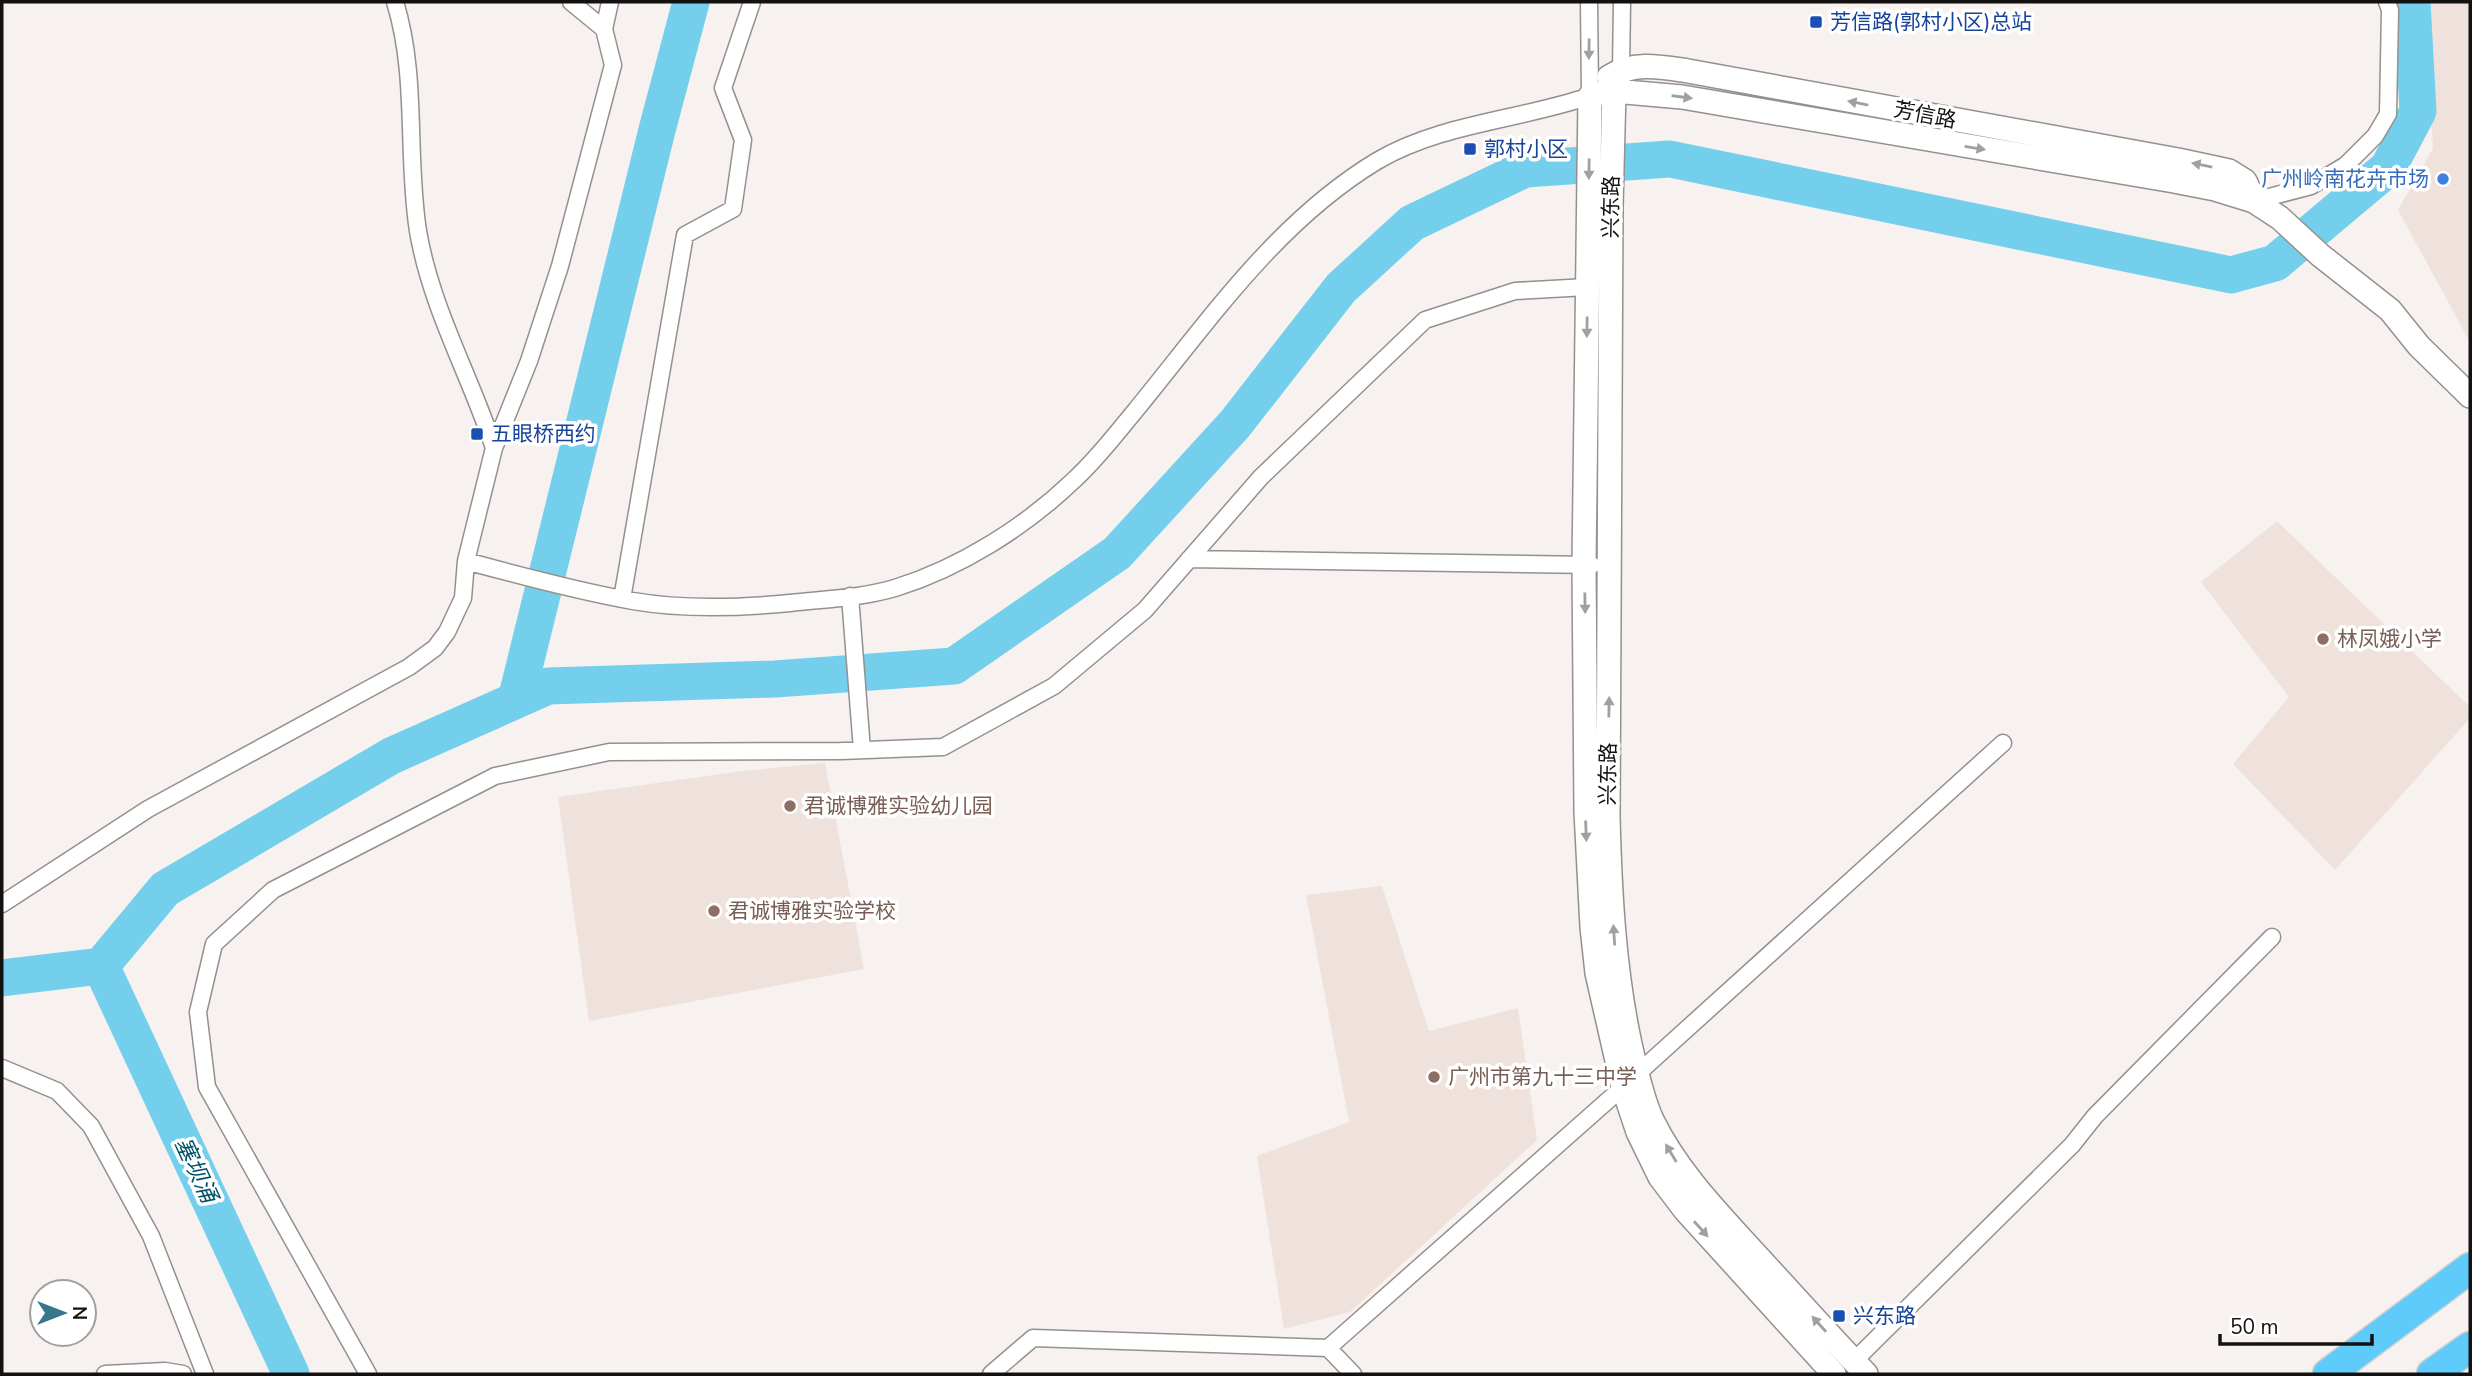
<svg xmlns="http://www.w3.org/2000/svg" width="2472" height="1376" viewBox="0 0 2472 1376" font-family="'Nunito Sans','Noto Sans SC',sans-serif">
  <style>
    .built { fill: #efe2dc }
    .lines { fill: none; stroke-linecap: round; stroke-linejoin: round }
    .river { stroke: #74cfed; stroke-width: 37 }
    .street-casing { stroke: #95908e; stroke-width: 19 }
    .secondary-casing { stroke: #95908e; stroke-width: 26 }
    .highway-casing { stroke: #d0d0cf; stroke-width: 33 }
    .street { stroke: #fff; stroke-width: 16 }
    .secondary { stroke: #fff; stroke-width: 23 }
    .highway { stroke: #5ecbfa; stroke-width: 30 }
    .oneway { fill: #a1a0a0 }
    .transit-dot { fill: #1a4fb4; stroke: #fff; stroke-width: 2.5 }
    .shop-dot { fill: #3f7fe0; stroke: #fff; stroke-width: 2.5 }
    .education-dot { fill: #8d6e63; stroke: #fff; stroke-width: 2.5 }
    .labels { text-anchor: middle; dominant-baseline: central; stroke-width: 7; stroke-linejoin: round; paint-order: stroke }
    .transit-label { font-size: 21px; fill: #164399; stroke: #fff; text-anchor: start }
    .street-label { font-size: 21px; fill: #141211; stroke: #fff }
    .shop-label { font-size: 21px; fill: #366cbe; stroke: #fff; text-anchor: end }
    .education-label { font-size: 21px; fill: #785e54; stroke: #fff; text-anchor: start }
    .water-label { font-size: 23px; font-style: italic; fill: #005368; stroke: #fff }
  </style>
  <rect width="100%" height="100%" fill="#f7f1ef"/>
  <!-- built -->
  <path class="built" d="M2423 2H2470V342L2398 210 2433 148Z
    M2277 521 2470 707V718L2335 870 2233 764 2289 697 2201 582Z
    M825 763 864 969 589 1021 558 797 742 771Z
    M1382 886 1429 1031 1518 1008 1537 1140 1350 1312 1284 1329 1257 1156 1349 1122 1306 895Z"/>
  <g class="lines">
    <!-- river -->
    <path class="river" d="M516 700 657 130 691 2
      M101 966 291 1374
      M2 978 101 966 165 889 391 756 548 686 775 679 954 666 1117 553 1235 424 1341 288 1412 223 1525 169 1670 159 2231 275 2275 263 2388 168 2418 111 2412 2"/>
    <defs>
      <path id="street" d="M395 2C418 76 406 155 418 231 431 308 470 375 494 448
        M604 29 610 2
        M1621 70 1622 2
        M2254 201 2311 186 2346 165 2375 136 2388 114 2390 10 2387 2
        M1189 559 1592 565
        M466 561C521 576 577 591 633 601 685 610 738 608 790 603 825 599 861 598 895 588 960 568 1025 527 1074 480 1097 459 1116 434 1135 411 1208 322 1276 222 1377 161 1442 123 1520 120 1590 96L1589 2
        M850 596 862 750
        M622 599 685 235 733 209 743 140 723 88 752 2
        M2 904 148 809 409 667 435 648 447 632 463 598 466 561 494 448 529 361 560 266 613 65 604 29 571 2
        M2 1068 57 1091 91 1126 151 1236 205 1374
        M1637 1074 2003 743
        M1328 1348 1623 1087
        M1854 1361 2072 1145 2095 1116 2272 937
        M105 1374 165 1371 183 1374
        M368 1374 207 1087 198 1012 214 944 273 890 495 776 609 752 841 751 943 747 1054 686 1145 610 1261 477 1425 320 1515 291 1587 287
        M991 1374 1033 1338 1328 1348 1353 1374"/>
      <path id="secondary" d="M1621 70 1614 91 1611 207 1608 817C1610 894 1614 969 1630 1044 1636 1069 1641 1096 1652 1120 1678 1173 1719 1214 1758 1257 1794 1296 1830 1336 1866 1374
        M1609 77C1634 61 1661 67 1688 71L2178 160 2229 171 2245 181 2254 201
        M1601 93 1614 91 1682 97 2174 181 2215 189 2254 201 2280 218 2320 255 2390 310 2419 346 2470 396
        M1590 96 1584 565 1586 812 1592 927 1597 973 1623 1087 1638 1132 1660 1177 1685 1210 1834 1374"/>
      <path id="highway" d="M2328 1374 2470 1268
        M2432 1374 2470 1347"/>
    </defs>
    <!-- street casing -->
    <use href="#street" class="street-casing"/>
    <!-- secondary casing -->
    <use href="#secondary" class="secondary-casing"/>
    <!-- highway casing -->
    <use href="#highway" class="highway-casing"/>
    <!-- street -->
    <use href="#street" class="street"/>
    <!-- secondary -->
    <use href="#secondary" class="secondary"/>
    <!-- highway -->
    <use href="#highway" class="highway"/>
  </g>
  <!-- one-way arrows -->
  <defs><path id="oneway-solid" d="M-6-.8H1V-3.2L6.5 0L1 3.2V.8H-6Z" transform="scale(1.75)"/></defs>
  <g class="oneway">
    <use href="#oneway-solid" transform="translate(1589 49) rotate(91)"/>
    <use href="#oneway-solid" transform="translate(1682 97) rotate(8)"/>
    <use href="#oneway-solid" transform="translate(1858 103) rotate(-169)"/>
    <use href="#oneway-solid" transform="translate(1975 148) rotate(9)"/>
    <use href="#oneway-solid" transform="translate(2202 165) rotate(-168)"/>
    <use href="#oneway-solid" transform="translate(1589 169) rotate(91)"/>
    <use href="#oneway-solid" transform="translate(1587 327) rotate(91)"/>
    <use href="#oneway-solid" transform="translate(1585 603) rotate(89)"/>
    <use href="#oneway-solid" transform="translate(1609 707) rotate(-89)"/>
    <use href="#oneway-solid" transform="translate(1586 831) rotate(88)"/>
    <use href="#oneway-solid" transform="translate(1614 935) rotate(-94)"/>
    <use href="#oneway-solid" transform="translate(1671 1153) rotate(-121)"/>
    <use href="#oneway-solid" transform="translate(1701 1229) rotate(48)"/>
    <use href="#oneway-solid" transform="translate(1819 1324) rotate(-132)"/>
  </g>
  <!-- markers -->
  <g class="transit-dot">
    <rect x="1809" y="15" width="14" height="14" rx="3.5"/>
    <rect x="1463" y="142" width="14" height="14" rx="3.5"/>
    <rect x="470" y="427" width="14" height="14" rx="3.5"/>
    <rect x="1832" y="1309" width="14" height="14" rx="3.5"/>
  </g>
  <circle class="shop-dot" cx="2443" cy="179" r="7"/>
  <g class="education-dot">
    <circle cx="2323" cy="639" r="7"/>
    <circle cx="790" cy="806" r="7"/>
    <circle cx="714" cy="911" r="7"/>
    <circle cx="1434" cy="1077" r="7"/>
  </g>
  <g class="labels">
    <!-- transit labels -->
    <g class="transit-label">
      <text x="1830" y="22">芳信路(郭村小区)总站</text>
      <text x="1484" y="149">郭村小区</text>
      <text x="491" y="434">五眼桥西约</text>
      <text x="1853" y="1316">兴东路</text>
    </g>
    <!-- street labels -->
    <g class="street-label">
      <text transform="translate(1925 115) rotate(11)">芳信路</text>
      <text transform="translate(1611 207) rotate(-89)">兴东路</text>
      <text transform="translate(1608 774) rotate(-89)">兴东路</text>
    </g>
    <!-- shop labels -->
    <g class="shop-label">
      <text x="2429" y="179">广州岭南花卉市场</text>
    </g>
    <!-- education labels -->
    <g class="education-label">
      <text x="2337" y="639">林凤娥小学</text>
      <text x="804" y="806">君诚博雅实验幼儿园</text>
      <text x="728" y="911">君诚博雅实验学校</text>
      <text x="1448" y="1077">广州市第九十三中学</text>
    </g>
    <!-- water labels -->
    <g class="water-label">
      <text transform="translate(196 1170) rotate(65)">塞坝涌</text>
    </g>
  </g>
  <!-- border -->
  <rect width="2472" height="1376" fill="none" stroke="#141211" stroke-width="7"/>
  <!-- north arrow -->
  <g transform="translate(63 1313) rotate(90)"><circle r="33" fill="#ffffff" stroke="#a1a0a0" stroke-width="2"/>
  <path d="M0-5L12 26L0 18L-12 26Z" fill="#38768c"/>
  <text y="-10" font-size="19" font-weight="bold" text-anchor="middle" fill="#141211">N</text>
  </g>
  <!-- scale -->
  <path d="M2220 1334v10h152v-10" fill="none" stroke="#141211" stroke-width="3.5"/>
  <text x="2230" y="1334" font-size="21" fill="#141211" stroke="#ffffff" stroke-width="5" paint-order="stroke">50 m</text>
</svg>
